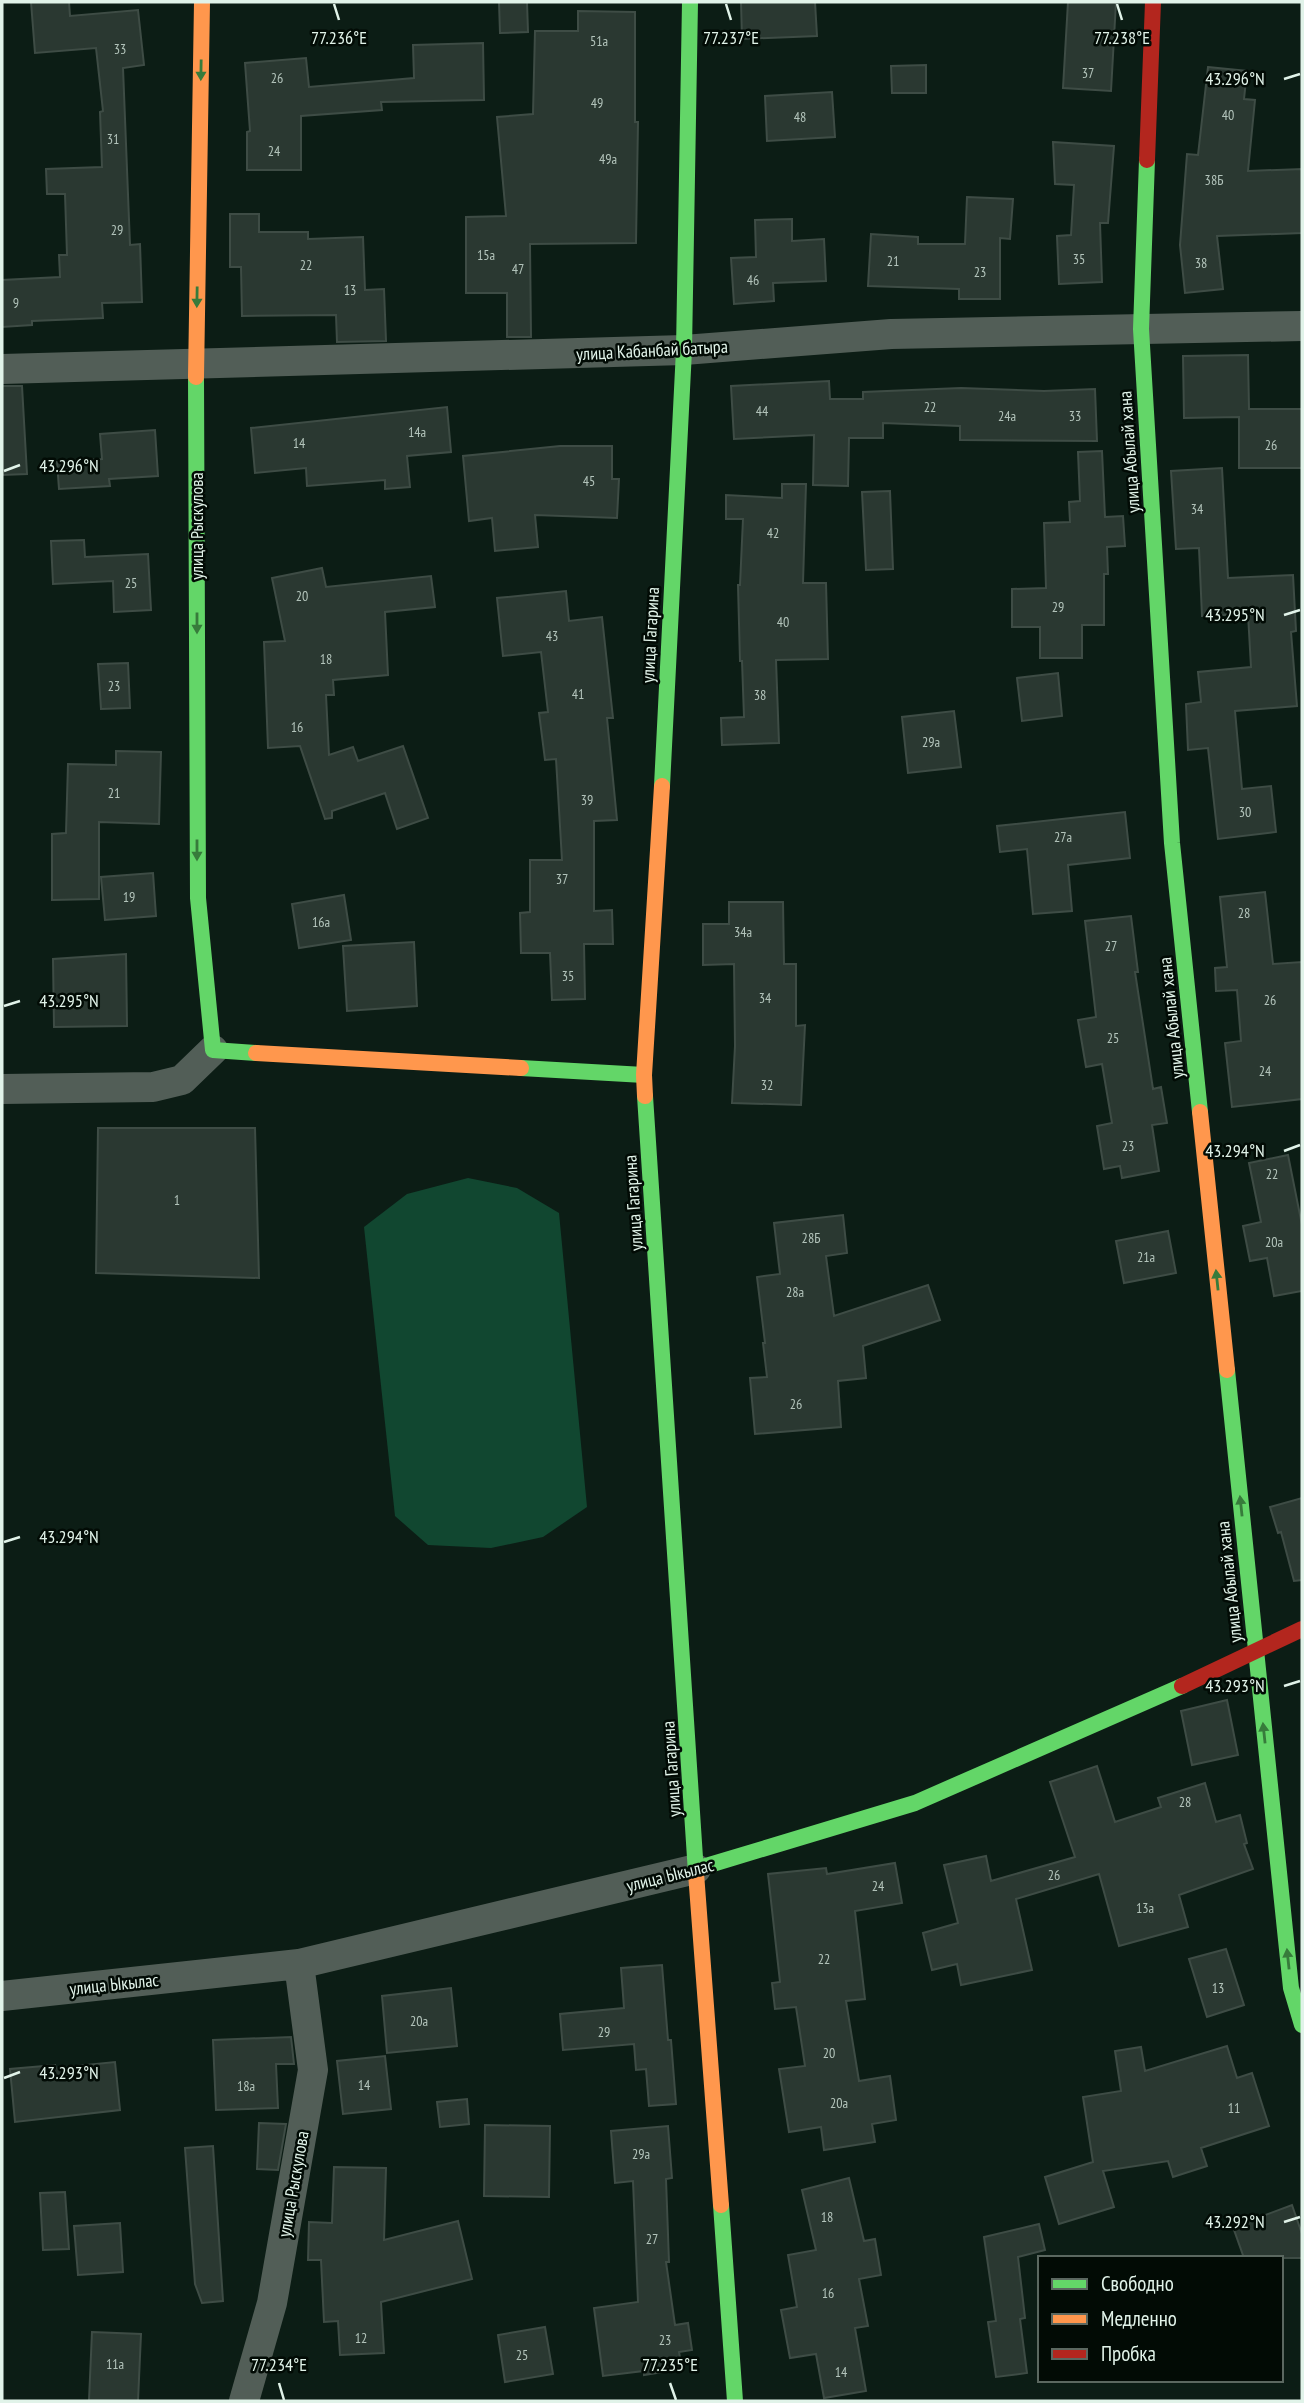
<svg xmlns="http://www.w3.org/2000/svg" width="1304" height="2403" viewBox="0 0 1304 2403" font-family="'PT Sans Narrow',sans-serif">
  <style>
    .pitch { fill: #114730 }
    .building { fill: #2a3831; stroke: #3e4c45; stroke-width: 2 }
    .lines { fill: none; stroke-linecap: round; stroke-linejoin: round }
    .street { stroke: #525e57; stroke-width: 30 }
    .fast { stroke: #63d668; stroke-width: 16 }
    .slow { stroke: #ff974d; stroke-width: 16 }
    .jam { stroke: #b3261e; stroke-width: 16 }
    .oneway { fill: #377b3b }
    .ticks { fill: none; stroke: #e1f3e9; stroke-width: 2.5 }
    .labels { text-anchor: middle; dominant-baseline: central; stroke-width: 5; stroke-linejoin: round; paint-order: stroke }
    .number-label { font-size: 14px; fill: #b3c4bb }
    .street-label { font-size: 18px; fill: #e1f3e9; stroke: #020b05 }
    .ticks-label { font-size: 18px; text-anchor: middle; fill: #e1f3e9; stroke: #020b05; stroke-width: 5; stroke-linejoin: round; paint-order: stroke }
  </style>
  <rect width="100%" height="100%" fill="#0c1d15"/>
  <!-- pitch -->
  <path class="pitch" d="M468 1178 517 1188 559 1213 587 1507 543 1537 491 1548 428 1545 395 1516 364 1227 407 1194Z"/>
  <!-- building -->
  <path class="building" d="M31 2H69L70 16 138 10 144 65 123 68 130 245 140 244 142 302 102 303 103 318 32 321V325L2 327V280L60 277 59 255H67L65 194H47L46 169 102 167 100 112 103 111 96 48 35 53Z
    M499 2H527L528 32 500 33Z
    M741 2H815L817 36 742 39Z
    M1068 2H1116L1111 91 1063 88Z
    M578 11 635 12V122H638L636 243 530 244 531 337H507V293H466V217L506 216 497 117 533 114 535 31H578Z
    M483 43 484 100 381 102 382 110 301 116V170H247V132L250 131 245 63 306 58 309 87 414 78 413 45Z
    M926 65V93H892L891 66Z
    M1208 67 1247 71 1244 99 1255 100 1248 171 1302 169V233L1217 236 1223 289 1185 293 1180 245 1187 154 1198 155Z
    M832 92 835 137 767 141 765 96Z
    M1053 142 1114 146 1108 223H1100L1102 282 1059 284 1057 236 1071 235 1074 185 1055 184Z
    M967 197 1013 199 1010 239 1000 238V299H959V289L868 286 871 234 918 237V244H965Z
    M230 214H259V232H308V239L363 237 365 290 384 289 386 341 337 342 336 315 242 316 241 267H230Z
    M792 219V241L824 239 826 281 773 283 774 301 734 304 731 258 756 257 755 220Z
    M1248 355 1249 409H1302V468H1239V417L1184 418 1183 356Z
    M829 381 830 399H863V392L961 388 1044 391 1095 389 1097 441 960 440V426L883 423V438H849L848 486 813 485 814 435 734 439 731 386Z
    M2 386H22L27 474 2 475Z
    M447 407 451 452 407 456 410 487 385 489V480L307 486 306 468 255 473 251 428Z
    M155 430 158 476 109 479 110 486 59 489 57 462 102 459 100 434Z
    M560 446H612V479H619L617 518 535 515 538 547 495 551 492 518 469 521 463 456Z
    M1102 451 1105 517 1123 516 1125 546 1107 547 1108 574H1104V625H1082V658H1040V627H1012V589L1046 588 1044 523 1070 522 1069 502 1080 501 1078 452Z
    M1222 468 1228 578 1293 575 1296 631 1291 632 1297 706 1235 711 1242 789 1271 786 1276 832 1218 839 1208 748 1188 750 1186 704 1201 702 1198 672 1251 667 1248 614 1202 616 1199 548 1176 549 1171 471Z
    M782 484H806L803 583H826L828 659 776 660 779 743 722 745 721 718 744 717 742 661H740L738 585H740L743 519H726V495L782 498Z
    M890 491 893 569 866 570 862 492Z
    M84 540 85 557 148 554 151 610 114 612 113 581 53 584 51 541Z
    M322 568 326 587 431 576 435 607 385 612 388 675 333 680 334 695H326L329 755 353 747 358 761 403 746 428 818 397 829 385 793 332 811V818L325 819 300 746 268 748 264 642 285 641 272 578Z
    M566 591 569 621 602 617 613 718H607L617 820 594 821V911L612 910 613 944H584L585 999 552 1000 550 953H521L520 913 530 912V860H562L556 759 545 760 539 713 548 712 541 652 503 656 497 598Z
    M128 663 130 708 101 709 98 664Z
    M1058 673 1062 716 1022 721 1017 678Z
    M954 711 961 767 908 773 902 717Z
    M116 751 161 752 159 824 99 822V899L52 900V834L66 833 68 764 116 765Z
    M1125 812 1130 858 1068 865 1072 911 1033 914 1027 849 1000 852 997 826Z
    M153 873 156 916 105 920 101 877Z
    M1265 892 1273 964 1302 962V1099L1232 1107 1225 1043 1241 1041 1237 990 1216 991 1215 968 1227 967 1220 897Z
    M344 895 351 940 299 948 292 904Z
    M729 902H783L784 964H796V1026L805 1025 801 1105 732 1103 735 1046 734 964 703 965V924H729Z
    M1131 916 1138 972H1135L1153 1089 1161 1087 1167 1123 1152 1125 1159 1171 1122 1178 1120 1166 1104 1169 1097 1126 1112 1123 1102 1064 1086 1067 1078 1020 1096 1017 1085 921Z
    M414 942 417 1006 347 1011 343 946Z
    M126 954 127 1026 54 1027 53 959Z
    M98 1128H255L259 1278 96 1273Z
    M1288 1155 1302 1225V1291L1274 1296 1267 1258 1250 1261 1243 1226 1261 1222 1249 1163Z
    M843 1215 847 1253 826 1256 834 1316 928 1285 940 1320 863 1346 866 1378 838 1381 841 1427 755 1434 750 1378 767 1377 763 1343H765L757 1277 780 1274 774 1223Z
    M1168 1231 1176 1273 1124 1283 1116 1241Z
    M1302 1498V1580L1294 1581 1281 1532 1278 1533 1270 1507Z
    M1227 1700 1238 1755 1192 1765 1181 1711Z
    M1097 1766 1115 1822 1161 1807 1158 1798 1205 1783 1216 1822 1240 1815 1247 1843 1244 1844 1253 1869 1179 1895 1188 1927 1119 1946 1099 1874 1016 1899 1032 1970 961 1985 957 1964 932 1970 923 1933 958 1923 944 1865 986 1856 991 1881 1075 1857 1050 1782Z
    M895 1863 902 1903 855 1911 865 1999 846 2001 859 2081 890 2076 896 2120 872 2124 875 2142 824 2150 821 2127 789 2132 779 2069 805 2066 796 2007 775 2009 772 1983 780 1982 768 1874 826 1868 827 1874Z
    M1226 1949 1244 2005 1207 2017 1189 1959Z
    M662 1965 668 2040H671L676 2104 649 2106 646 2069 636 2070 634 2044 563 2050 560 2014 624 2008 621 1968Z
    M451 1988 457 2046 387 2053 382 1996Z
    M291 2037 294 2064H276L278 2108 216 2110 213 2040Z
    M1227 2046 1237 2078 1252 2073 1269 2126 1201 2148 1207 2166 1173 2177 1168 2161 1103 2171 1114 2207 1059 2224 1045 2177 1093 2162 1083 2097 1121 2091 1115 2051 1141 2047 1145 2071Z
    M385 2056 391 2109 343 2114 337 2061Z
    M115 2062 120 2110 15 2122 10 2069 55 2065 56 2068Z
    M467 2099 469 2124 440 2127 437 2102Z
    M259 2123 286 2124 278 2170 257 2169Z
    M485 2125 550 2126 549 2197 484 2196Z
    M668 2126 672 2178 666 2179 669 2262H666L675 2325 688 2323 692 2350 679 2352 682 2369 644 2375V2371L603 2376 594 2308 638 2302 633 2181 615 2183 611 2131Z
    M213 2146 223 2301 202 2303 195 2284 185 2148Z
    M334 2167 386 2168 384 2240 458 2221 472 2279 381 2302 384 2353 340 2355 338 2321 324 2322 321 2260H308L309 2222 332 2223Z
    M849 2178 864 2241 875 2239 881 2275 859 2279 868 2326 855 2328 866 2391 824 2398 816 2354 790 2358 781 2310 797 2307 788 2255 816 2250 802 2190Z
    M65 2192 69 2249 43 2250 40 2193Z
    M1292 2205 1302 2234V2258H1244L1233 2227Z
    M120 2223 123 2272 78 2275 74 2226Z
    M1039 2224 1045 2250 1018 2257 1025 2318 1020 2319 1027 2373 996 2377 988 2322 996 2321 984 2237Z
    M545 2327 553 2374 505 2382 498 2335Z
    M92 2332 141 2334 138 2401 89 2400Z"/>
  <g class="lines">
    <!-- street -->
    <path class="street" d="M2 369 684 350 891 334 1302 326
      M2 1089 153 1087 182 1080 213 1050
      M2 1996 299 1964 696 1869
      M244 2401 272 2303 313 2070 299 1964"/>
    <!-- fast -->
    <path class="fast" d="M1147 160 1141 329 1172 843 1200 1112
      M196 377 198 898 213 1050 256 1053
      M662 786 684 350 690 2
      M521 1068 644 1075
      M645 1096 696 1873
      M1227 1370 1291 1988 1302 2025
      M696 1869 915 1803 1182 1686
      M721 2205 735 2401"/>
    <!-- slow -->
    <path class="slow" d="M196 377 202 2
      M256 1053 521 1068
      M645 1096 644 1075 662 786
      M1200 1112 1227 1370
      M696 1873 721 2205"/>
    <!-- jam -->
    <path class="jam" d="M1147 160 1153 2
      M1182 1686 1302 1629"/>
  </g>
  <!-- one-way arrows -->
  <defs><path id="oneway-solid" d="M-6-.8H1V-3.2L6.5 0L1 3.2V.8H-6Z" transform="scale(1.75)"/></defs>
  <g class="oneway">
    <use href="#oneway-solid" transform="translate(201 70) rotate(91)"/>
    <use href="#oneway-solid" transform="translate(197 297) rotate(91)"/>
    <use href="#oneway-solid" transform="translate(197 623) rotate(90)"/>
    <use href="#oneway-solid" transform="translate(197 850) rotate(90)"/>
    <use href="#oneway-solid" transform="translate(1217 1280) rotate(-96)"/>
    <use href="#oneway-solid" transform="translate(1241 1506) rotate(-96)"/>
    <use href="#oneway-solid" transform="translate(1264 1733) rotate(-96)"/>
    <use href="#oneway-solid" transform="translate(1288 1959) rotate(-96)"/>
  </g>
  <!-- ticks -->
  <path class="ticks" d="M334 4 339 20M726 4 731 20M1117 4 1122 20M1284 79 1300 74M4 471 20 465M1284 615 1300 610M4 1006 20 1001M1284 1151 1300 1145M4 1542 20 1537M1284 1686 1300 1681M4 2078 20 2072M1284 2222 1300 2217M279 2383 284 2400M670 2383 676 2400"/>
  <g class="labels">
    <!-- number labels -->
    <g class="number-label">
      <text x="599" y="41">51а</text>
      <text x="120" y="49">33</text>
      <text x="1088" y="73">37</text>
      <text x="277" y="78">26</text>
      <text x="597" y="103">49</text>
      <text x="1228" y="115">40</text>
      <text x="800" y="117">48</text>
      <text x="113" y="139">31</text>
      <text x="274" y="151">24</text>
      <text x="608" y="159">49а</text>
      <text x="1214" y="180">38Б</text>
      <text x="117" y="230">29</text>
      <text x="486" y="255">15а</text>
      <text x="1079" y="259">35</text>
      <text x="893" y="261">21</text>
      <text x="1201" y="263">38</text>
      <text x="306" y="265">22</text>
      <text x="518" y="269">47</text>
      <text x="980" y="272">23</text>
      <text x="753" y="280">46</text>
      <text x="350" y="290">13</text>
      <text x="16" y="303">9</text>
      <text x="930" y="407">22</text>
      <text x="762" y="411">44</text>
      <text x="1007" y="416">24а</text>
      <text x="1075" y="416">33</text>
      <text x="417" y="432">14а</text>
      <text x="299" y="443">14</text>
      <text x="1271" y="445">26</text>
      <text x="589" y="481">45</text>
      <text x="1197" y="509">34</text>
      <text x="773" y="533">42</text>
      <text x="131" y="583">25</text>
      <text x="302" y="596">20</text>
      <text x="1058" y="607">29</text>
      <text x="783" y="622">40</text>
      <text x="552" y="636">43</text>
      <text x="326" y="659">18</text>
      <text x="114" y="686">23</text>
      <text x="578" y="694">41</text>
      <text x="760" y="695">38</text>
      <text x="297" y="727">16</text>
      <text x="931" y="742">29а</text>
      <text x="114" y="793">21</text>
      <text x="587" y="800">39</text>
      <text x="1245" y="812">30</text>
      <text x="1063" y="837">27а</text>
      <text x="562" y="879">37</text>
      <text x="129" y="897">19</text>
      <text x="1244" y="913">28</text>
      <text x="321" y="922">16а</text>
      <text x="743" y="932">34а</text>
      <text x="1111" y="946">27</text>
      <text x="568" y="976">35</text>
      <text x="765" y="998">34</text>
      <text x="1270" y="1000">26</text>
      <text x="1113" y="1038">25</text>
      <text x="1265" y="1071">24</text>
      <text x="767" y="1085">32</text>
      <text x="1128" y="1146">23</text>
      <text x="1272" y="1174">22</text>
      <text x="177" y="1200">1</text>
      <text x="811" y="1238">28Б</text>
      <text x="1274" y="1242">20а</text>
      <text x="1146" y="1257">21а</text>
      <text x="795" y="1292">28а</text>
      <text x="796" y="1404">26</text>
      <text x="1185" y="1802">28</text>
      <text x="1054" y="1875">26</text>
      <text x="878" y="1886">24</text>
      <text x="1145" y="1908">13а</text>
      <text x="824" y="1959">22</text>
      <text x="1218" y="1988">13</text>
      <text x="419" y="2021">20а</text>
      <text x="604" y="2032">29</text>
      <text x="829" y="2053">20</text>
      <text x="364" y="2085">14</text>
      <text x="246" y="2086">18а</text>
      <text x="839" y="2103">20а</text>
      <text x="1234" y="2108">11</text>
      <text x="641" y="2154">29а</text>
      <text x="827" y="2217">18</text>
      <text x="652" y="2239">27</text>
      <text x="828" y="2293">16</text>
      <text x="361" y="2338">12</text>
      <text x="665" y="2340">23</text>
      <text x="522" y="2355">25</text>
      <text x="115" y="2364">11а</text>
      <text x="841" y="2372">14</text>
    </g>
    <!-- street labels -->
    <g class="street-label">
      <text transform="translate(652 350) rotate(-3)">улица Кабанбай батыра</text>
      <text transform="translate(1129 452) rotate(-94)">улица Абылай хана</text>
      <text transform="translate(196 526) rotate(-90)">улица Рыскулова</text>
      <text transform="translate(650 635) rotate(-87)">улица Гагарина</text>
      <text transform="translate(1171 1018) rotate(-96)">улица Абылай хана</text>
      <text transform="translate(633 1203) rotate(-94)">улица Гагарина</text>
      <text transform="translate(1229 1582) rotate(-96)">улица Абылай хана</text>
      <text transform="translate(671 1769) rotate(-94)">улица Гагарина</text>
      <text transform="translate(670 1875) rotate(-14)">улица Ыкылас</text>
      <text transform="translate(114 1984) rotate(-6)">улица Ыкылас</text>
      <text transform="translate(293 2184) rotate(-80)">улица Рыскулова</text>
    </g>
  </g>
  <g class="ticks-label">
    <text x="339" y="44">77.236°E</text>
    <text x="731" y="44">77.237°E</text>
    <text x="1122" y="44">77.238°E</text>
    <text x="1235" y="85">43.296°N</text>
    <text x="69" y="472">43.296°N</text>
    <text x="1235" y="621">43.295°N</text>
    <text x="69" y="1007">43.295°N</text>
    <text x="1235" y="1157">43.294°N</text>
    <text x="69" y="1543">43.294°N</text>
    <text x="1235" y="1692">43.293°N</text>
    <text x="69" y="2079">43.293°N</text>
    <text x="1235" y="2228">43.292°N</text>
    <text x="279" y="2371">77.234°E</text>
    <text x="670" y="2371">77.235°E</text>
  </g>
  <!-- border -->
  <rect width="1304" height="2403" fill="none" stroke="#e1f3e9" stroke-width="7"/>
  <!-- legend -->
  <rect x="1038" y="2256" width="245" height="126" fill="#020b05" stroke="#5b6860" stroke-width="2"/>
  <rect x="1052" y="2279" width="35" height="10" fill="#63d668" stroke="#5b6860" stroke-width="2"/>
  <text x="1101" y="2291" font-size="21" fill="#e1f3e9">Свободно</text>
  <rect x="1052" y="2314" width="35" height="10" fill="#ff974d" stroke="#5b6860" stroke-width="2"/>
  <text x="1101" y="2326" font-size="21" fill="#e1f3e9">Медленно</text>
  <rect x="1052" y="2349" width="35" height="10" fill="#b3261e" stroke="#5b6860" stroke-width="2"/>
  <text x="1101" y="2361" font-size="21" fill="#e1f3e9">Пробка</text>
</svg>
